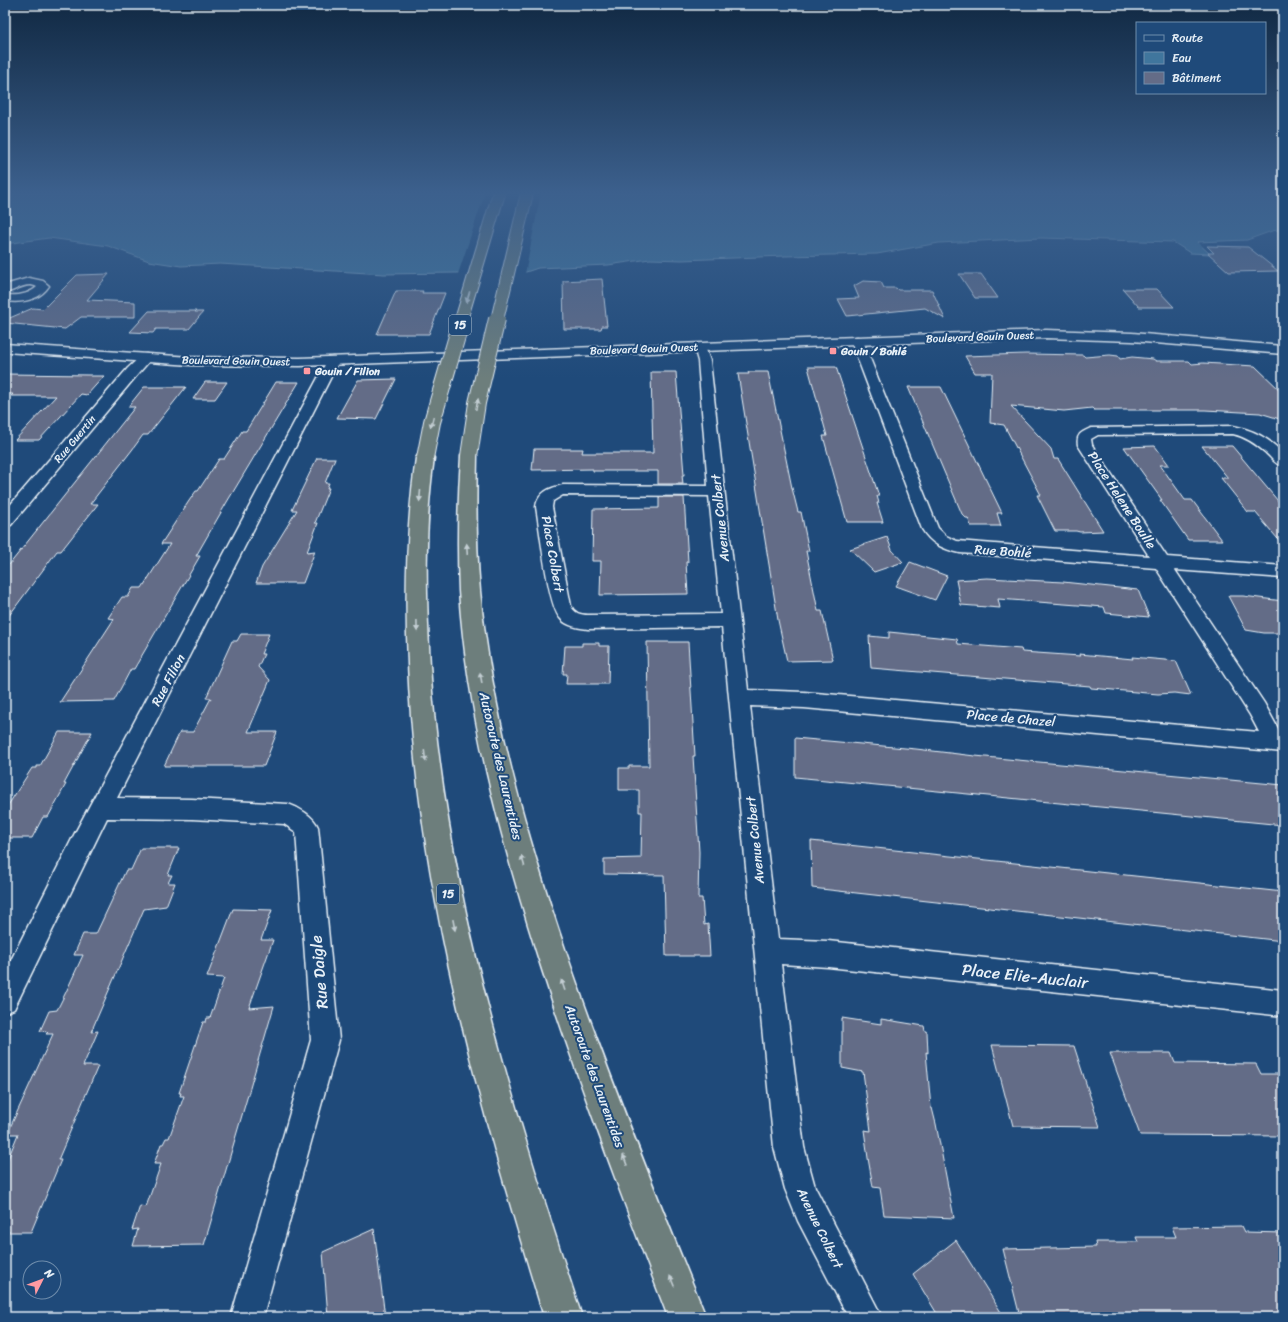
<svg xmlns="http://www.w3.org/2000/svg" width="1288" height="1322" viewBox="0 0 1288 1322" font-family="Sriracha,sans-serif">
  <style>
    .water { fill: #40769d; stroke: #83a7c1 }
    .pier { fill: #1f4a7a }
    .building { fill: #646c87; stroke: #e8f1f8 }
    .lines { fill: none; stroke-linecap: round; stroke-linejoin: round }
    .minor-casing { stroke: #e8f1f8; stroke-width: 3 }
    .tertiary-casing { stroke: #e8f1f8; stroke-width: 3 }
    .motorway-casing { stroke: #e8f1f8; stroke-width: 3 }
    .minor { fill: #1f4a7a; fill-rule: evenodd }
    .tertiary { fill: #1f4a7a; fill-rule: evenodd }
    .motorway { fill: #6d7e7c; fill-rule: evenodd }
    .motorway-bridge-far1-casing { stroke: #e8f1f8; stroke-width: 14; stroke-linecap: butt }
    .motorway-bridge-casing { stroke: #e8f1f8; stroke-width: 18; stroke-linecap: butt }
    .motorway-bridge-far1 { stroke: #6d7e7c; stroke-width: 12 }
    .motorway-bridge { stroke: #6d7e7c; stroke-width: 16 }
    .oneway { fill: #c3ced3 }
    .poi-dot { fill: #ff9aa2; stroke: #1f4a7a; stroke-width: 1.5 }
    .labels { text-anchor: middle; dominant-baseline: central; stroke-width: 4; stroke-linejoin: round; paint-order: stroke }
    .far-street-label { font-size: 11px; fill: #e8f1f8; stroke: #1f4a7a }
    .far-poi-label { font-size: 11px; font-weight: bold; fill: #e8f1f8; stroke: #1f4a7a; text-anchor: start }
    .shield { fill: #1f4a7a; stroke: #acbfd2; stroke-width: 1 }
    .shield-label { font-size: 12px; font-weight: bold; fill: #e8f1f8 }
    .street-label { font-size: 13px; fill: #e8f1f8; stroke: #1f4a7a }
    .near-street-label { font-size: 16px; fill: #e8f1f8; stroke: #1f4a7a }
  </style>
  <rect width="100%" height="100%" fill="#1f4a7a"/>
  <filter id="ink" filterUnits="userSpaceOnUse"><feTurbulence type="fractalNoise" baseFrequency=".025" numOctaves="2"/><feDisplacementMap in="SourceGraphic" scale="8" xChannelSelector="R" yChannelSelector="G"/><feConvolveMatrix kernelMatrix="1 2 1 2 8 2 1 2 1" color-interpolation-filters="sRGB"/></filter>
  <g filter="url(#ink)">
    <!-- water -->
    <path class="water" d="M5 193H1283V229L1272 231 1247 240 1197 242 1210 254 1190 253 1173 242 1041 238 939 243 877 254 785 256 682 260 650 259 608 265 538 268 526 272 384 274 220 264 181 266 149 261 108 246 49 238 5 244Z"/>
    <!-- pier -->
    <path class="pier" d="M485 193H541L525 274H458Z"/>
    <!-- building -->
    <path class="building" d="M1207 246 1248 247 1278 271 1229 272 1208 253H1214Z
      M109 274 87 300 135 302V317H81L65 329 5 323V320L33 308 43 309 77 275Z
      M959 274H981L998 298H975Z
      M602 279 607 326H602L601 329H564L563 281Z
      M863 281 881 282 884 288H896L898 290H932L945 319 925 308 847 316 838 299 859 298 854 286Z
      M1123 289H1157L1174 307H1139Z
      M396 291H423L422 293H445L429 334H377Z
      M149 311H196L195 312H203L189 329H156L153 333 130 332Z
      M1026 354 1083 355 1085 357 1110 355 1118 356 1120 359 1132 357 1153 359 1156 361H1189L1192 364 1203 363 1255 366 1283 393V420L1260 413 1205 410H1094L1092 408 1064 411 1011 406 1051 449 1054 459H1058L1103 531 1080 532 1076 531H1055L1037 495H1041L1004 425 990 423 992 373H975L965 356Z
      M808 367H836L879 496H877L879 503H877L883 522H847L823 436H827Z
      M651 372H676L684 475H682L683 484H658V471H593V469L532 470 534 449H583L582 453H653Z
      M748 372H768L792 488 798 512H801L809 551H806L818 611H822L833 660 787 661 778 620 738 374H749Z
      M5 374 91 375 90 376H104L87 395 81 394 39 440H15L56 396H11L13 394H5Z
      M396 379 376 419 337 418 358 380Z
      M205 382H227L215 399H193Z
      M276 382H299L227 502 196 556H200L134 669H131L114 701 60 702 114 619 108 618 122 597H128L133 588H142L170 544H161L189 501 196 491H198L219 459H224L242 431H246Z
      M144 387H186L148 435H143L132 450 90 504H98L61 551H57L5 621V570L135 407H128Z
      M908 387H941L1002 513H997L1001 526H971L968 518H966L962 514Z
      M1155 446 1169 465H1160L1185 500H1192L1222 540H1188L1160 500H1162L1124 447Z
      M1202 446H1232L1283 507V545L1255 512H1248L1221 478H1228Z
      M317 458H335L325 483H329L327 488H329L315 523H318L307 552 315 551 303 583H256L262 567 297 510H292Z
      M659 497H684L688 562H686L688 594 600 595 601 561H592L593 509 659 508Z
      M887 537 892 550 903 562 874 572 850 549Z
      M910 562 947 576 935 600 896 586Z
      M987 578 1063 582 1138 590 1149 617 1106 613 1104 607 998 599 1000 608 961 605 956 580Z
      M1228 596H1243L1283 601V633H1264L1246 630Z
      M889 632 957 639 958 644 1021 649 1022 652 1080 656 1079 654 1133 659 1132 657 1176 661 1191 695 1174 693 1158 694 1091 688 1090 686 871 668 869 636 889 638Z
      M241 634H269L261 654H264L258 667 270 680 248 732H277L264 766H164L180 732H193L211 698H206L232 641H237Z
      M647 642H688L695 756H693L699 852 698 898H702L704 925 708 924 710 956H666L664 875 604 874V859L641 858 642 812H639V790H619V768H629V766H649Z
      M582 643H599V646H609L608 684H566L567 674H563L565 646H582Z
      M59 732H92L64 784H66L48 817H43L32 838H5V810L32 768H37V766H40Z
      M795 738 916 749 975 756 1283 785V825L795 777Z
      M811 841 1283 892V941L812 888Z
      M141 848H179L168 875H172L168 883H175L166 906 144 909 91 1032 98 1031 83 1066H98L58 1160H61L31 1232H5V1166L18 1134H7L53 1034H46L48 1032 40 1031 49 1011 57 1010 66 992 83 955H74L83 934H96L126 870H131Z
      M233 909 272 910 261 940H273L249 1008 274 1006 204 1245 133 1246 138 1229 132 1230 140 1206 146 1207 161 1164H154L161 1144H163L166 1138H169L184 1096H180L181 1093H179L203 1022H206L207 1018H210L224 978 207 977Z
      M842 1018 881 1024V1019L924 1026 925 1031 927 1032 928 1053 926 1052 931 1108H932L936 1124 954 1218 884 1215 880 1188 873 1187 868 1158 864 1130 871 1131 863 1072 842 1068Z
      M992 1045 1074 1046 1100 1127 1013 1126Z
      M1110 1053H1171L1175 1063 1256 1064 1261 1074H1283V1136L1140 1135Z
      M1241 1226 1244 1232 1283 1233V1317H1020L1003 1249 1096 1247 1095 1242H1138L1136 1237H1176L1172 1227Z
      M374 1229 385 1317H328L323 1252Z
      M956 1240 1004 1317H939L913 1274Z"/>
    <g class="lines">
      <defs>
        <path id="minor" d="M29 278 43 281 49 286C39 301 21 303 5 301V295C17 296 28 295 37 287 26 281 16 291 5 293V285Z
          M857 337 861 338 863 341 938 528 946 536 957 541 1149 556 1078 445C1076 434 1082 432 1091 428L1233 426C1254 430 1268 438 1283 453V466C1275 465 1272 458 1266 453 1256 444 1246 437 1233 434L1098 435 1091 439 1092 445 1167 557 1283 566V578L1175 570 1264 703 1281 734H1283V752L804 708 750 706 778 939 828 941 1283 990V1016L828 967 781 964 804 1147 815 1187 882 1317H848L798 1221 785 1189 774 1147 722 627 588 629C579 628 566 626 560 618 548 605 540 529 536 507 538 492 550 488 563 485L708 486 698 361 694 347 696 344H704L710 361 723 479 748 690 804 692 1259 732 1250 715 1156 568 960 553C943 549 931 544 922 529L851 341 853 338ZM563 495 709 496 721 614 588 615C581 615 574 613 571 606L552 507 553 501Z
          M146 354 150 355 152 358 138 374 11 525 5 526V511L128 368 142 355Z
          M333 357 337 358 339 361 117 798 192 799 288 804C300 808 313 816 318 827L339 1040 263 1317H231L311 1040 296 832 284 824 192 819 107 818 14 1009 5 1013V972L75 833 327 361 329 358Z"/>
        <path id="tertiary" d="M1046 330 1132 333 1283 346V354L1132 341 1046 338 300 366 191 365 5 352V344L191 357 300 358Z"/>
        <path id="motorway" d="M469 451 475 452 477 456C476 501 476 546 480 591 492 716 527 837 567 955 609 1077 657 1197 706 1317H668C622 1197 576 1077 537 954 500 836 467 714 459 591 457 546 458 501 461 456L463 452Z
          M425 453 431 454 434 458C424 527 426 596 430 665 445 890 512 1105 582 1317H544C479 1104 417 888 408 664 405 595 406 527 416 458L419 454Z"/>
      </defs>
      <!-- minor casing -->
      <use href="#minor" class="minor-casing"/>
      <!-- tertiary casing -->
      <use href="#tertiary" class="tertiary-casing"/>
      <!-- motorway casing -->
      <use href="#motorway" class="motorway-casing"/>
      <!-- minor -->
      <use href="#minor" class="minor"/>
      <!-- tertiary -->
      <use href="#tertiary" class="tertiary"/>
      <!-- motorway -->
      <use href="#motorway" class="motorway"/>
      <defs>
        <path id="motorway-bridge-far1" d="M461 320 499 193
          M497 320 527 193"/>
        <path id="motorway-bridge" d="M469 456 477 403 497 319
          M425 458 432 422 462 319"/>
      </defs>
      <!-- motorway-bridge-far1 casing -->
      <use href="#motorway-bridge-far1" class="motorway-bridge-far1-casing"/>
      <!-- motorway-bridge casing -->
      <use href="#motorway-bridge" class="motorway-bridge-casing"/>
      <!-- motorway-bridge-far1 -->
      <use href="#motorway-bridge-far1" class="motorway-bridge-far1"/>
      <!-- motorway-bridge -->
      <use href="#motorway-bridge" class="motorway-bridge"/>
    </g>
    <!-- one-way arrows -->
    <defs><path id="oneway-solid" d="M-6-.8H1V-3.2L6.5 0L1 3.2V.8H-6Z"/></defs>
    <g class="oneway">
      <use href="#oneway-solid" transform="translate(468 297) rotate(107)"/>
      <use href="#oneway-solid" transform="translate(477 404) rotate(-78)"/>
      <use href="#oneway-solid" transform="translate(432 422) rotate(104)"/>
      <use href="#oneway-solid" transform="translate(420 496) rotate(95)"/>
      <use href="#oneway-solid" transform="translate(467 549) rotate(-93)"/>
      <use href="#oneway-solid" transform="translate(417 626) rotate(89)"/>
      <use href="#oneway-solid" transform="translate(481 678) rotate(-100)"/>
      <use href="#oneway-solid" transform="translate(425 756) rotate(83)"/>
      <use href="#oneway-solid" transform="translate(523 861) rotate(-106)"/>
      <use href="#oneway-solid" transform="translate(454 925) rotate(79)"/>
      <use href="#oneway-solid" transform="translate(563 985) rotate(-109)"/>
      <use href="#oneway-solid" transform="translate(625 1160) rotate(-111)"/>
      <use href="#oneway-solid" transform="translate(672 1281) rotate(-112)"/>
    </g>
  </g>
  <!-- sky -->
  <linearGradient id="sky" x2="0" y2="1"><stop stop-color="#112943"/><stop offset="0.51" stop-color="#3c608d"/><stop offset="1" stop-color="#3c608d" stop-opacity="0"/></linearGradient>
  <rect width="1288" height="378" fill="url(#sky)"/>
  <!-- markers -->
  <g class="poi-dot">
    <rect x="829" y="347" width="8" height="8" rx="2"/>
    <rect x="303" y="367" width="8" height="8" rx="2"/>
  </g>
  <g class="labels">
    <!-- far-street labels -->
    <g class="far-street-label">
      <text transform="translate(980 337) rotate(-2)">Boulevard Gouin Ouest</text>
      <text transform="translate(644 349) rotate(-2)">Boulevard Gouin Ouest</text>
      <text transform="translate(236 361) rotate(1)">Boulevard Gouin Ouest</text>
      <text transform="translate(75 439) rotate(-50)">Rue Guertin</text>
    </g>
    <!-- far-poi labels -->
    <g class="far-poi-label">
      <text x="841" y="351">Gouin / Bohlé</text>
      <text x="315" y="371">Gouin / Filion</text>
    </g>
    <!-- shield labels -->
    <g class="shield">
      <rect x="449" y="315" width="22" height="20" rx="3"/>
      <rect x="437" y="884" width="22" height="20" rx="3"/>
    </g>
    <g class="shield-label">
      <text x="460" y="325">15</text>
      <text x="448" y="894">15</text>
    </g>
    <!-- street labels -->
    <g class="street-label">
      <text transform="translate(1122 500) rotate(57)">Place Helene Boulle</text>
      <text transform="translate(720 518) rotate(-96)">Avenue Colbert</text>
      <text transform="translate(1003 551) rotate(4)">Rue Bohlé</text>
      <text transform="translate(553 554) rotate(80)">Place Colbert</text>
      <text transform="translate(168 680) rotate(-62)">Rue Filion</text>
      <text transform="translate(1011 718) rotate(5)">Place de Chazel</text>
      <text transform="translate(501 766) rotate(77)">Autoroute des Laurentides</text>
      <text transform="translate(755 840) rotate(-96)">Avenue Colbert</text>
      <text transform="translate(595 1076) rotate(70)">Autoroute des Laurentides</text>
      <text transform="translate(820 1228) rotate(64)">Avenue Colbert</text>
    </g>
    <!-- near-street labels -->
    <g class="near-street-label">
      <text transform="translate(319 972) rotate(-95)">Rue Daigle</text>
      <text transform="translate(1025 976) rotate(6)">Place Elie-Auclair</text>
    </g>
  </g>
  <!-- margin -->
  <rect width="1288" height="1322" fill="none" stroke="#1f4a7a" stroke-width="20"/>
  <rect x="10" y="10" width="1268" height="1302" fill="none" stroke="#e8f1f8" stroke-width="1.5" filter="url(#ink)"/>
  <!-- legend -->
  <rect x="1136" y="22" width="130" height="72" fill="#1f4a7a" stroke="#6f8dac"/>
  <rect x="1144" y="35" width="20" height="6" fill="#1f4a7a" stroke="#6f8dac"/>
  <text x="1172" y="42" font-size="12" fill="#e8f1f8">Route</text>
  <rect x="1144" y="52" width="20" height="12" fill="#40769d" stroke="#6f8dac"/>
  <text x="1172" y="62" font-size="12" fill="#e8f1f8">Eau</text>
  <rect x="1144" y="72" width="20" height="12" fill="#646c87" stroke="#6f8dac"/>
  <text x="1172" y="82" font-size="12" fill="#e8f1f8">Bâtiment</text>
  <!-- north arrow -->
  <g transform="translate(42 1280) rotate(48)"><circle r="19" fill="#1f4a7a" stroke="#6f8dac"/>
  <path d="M0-3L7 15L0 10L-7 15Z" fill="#ff9aa2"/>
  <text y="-6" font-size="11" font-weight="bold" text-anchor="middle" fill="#e8f1f8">N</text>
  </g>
</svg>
